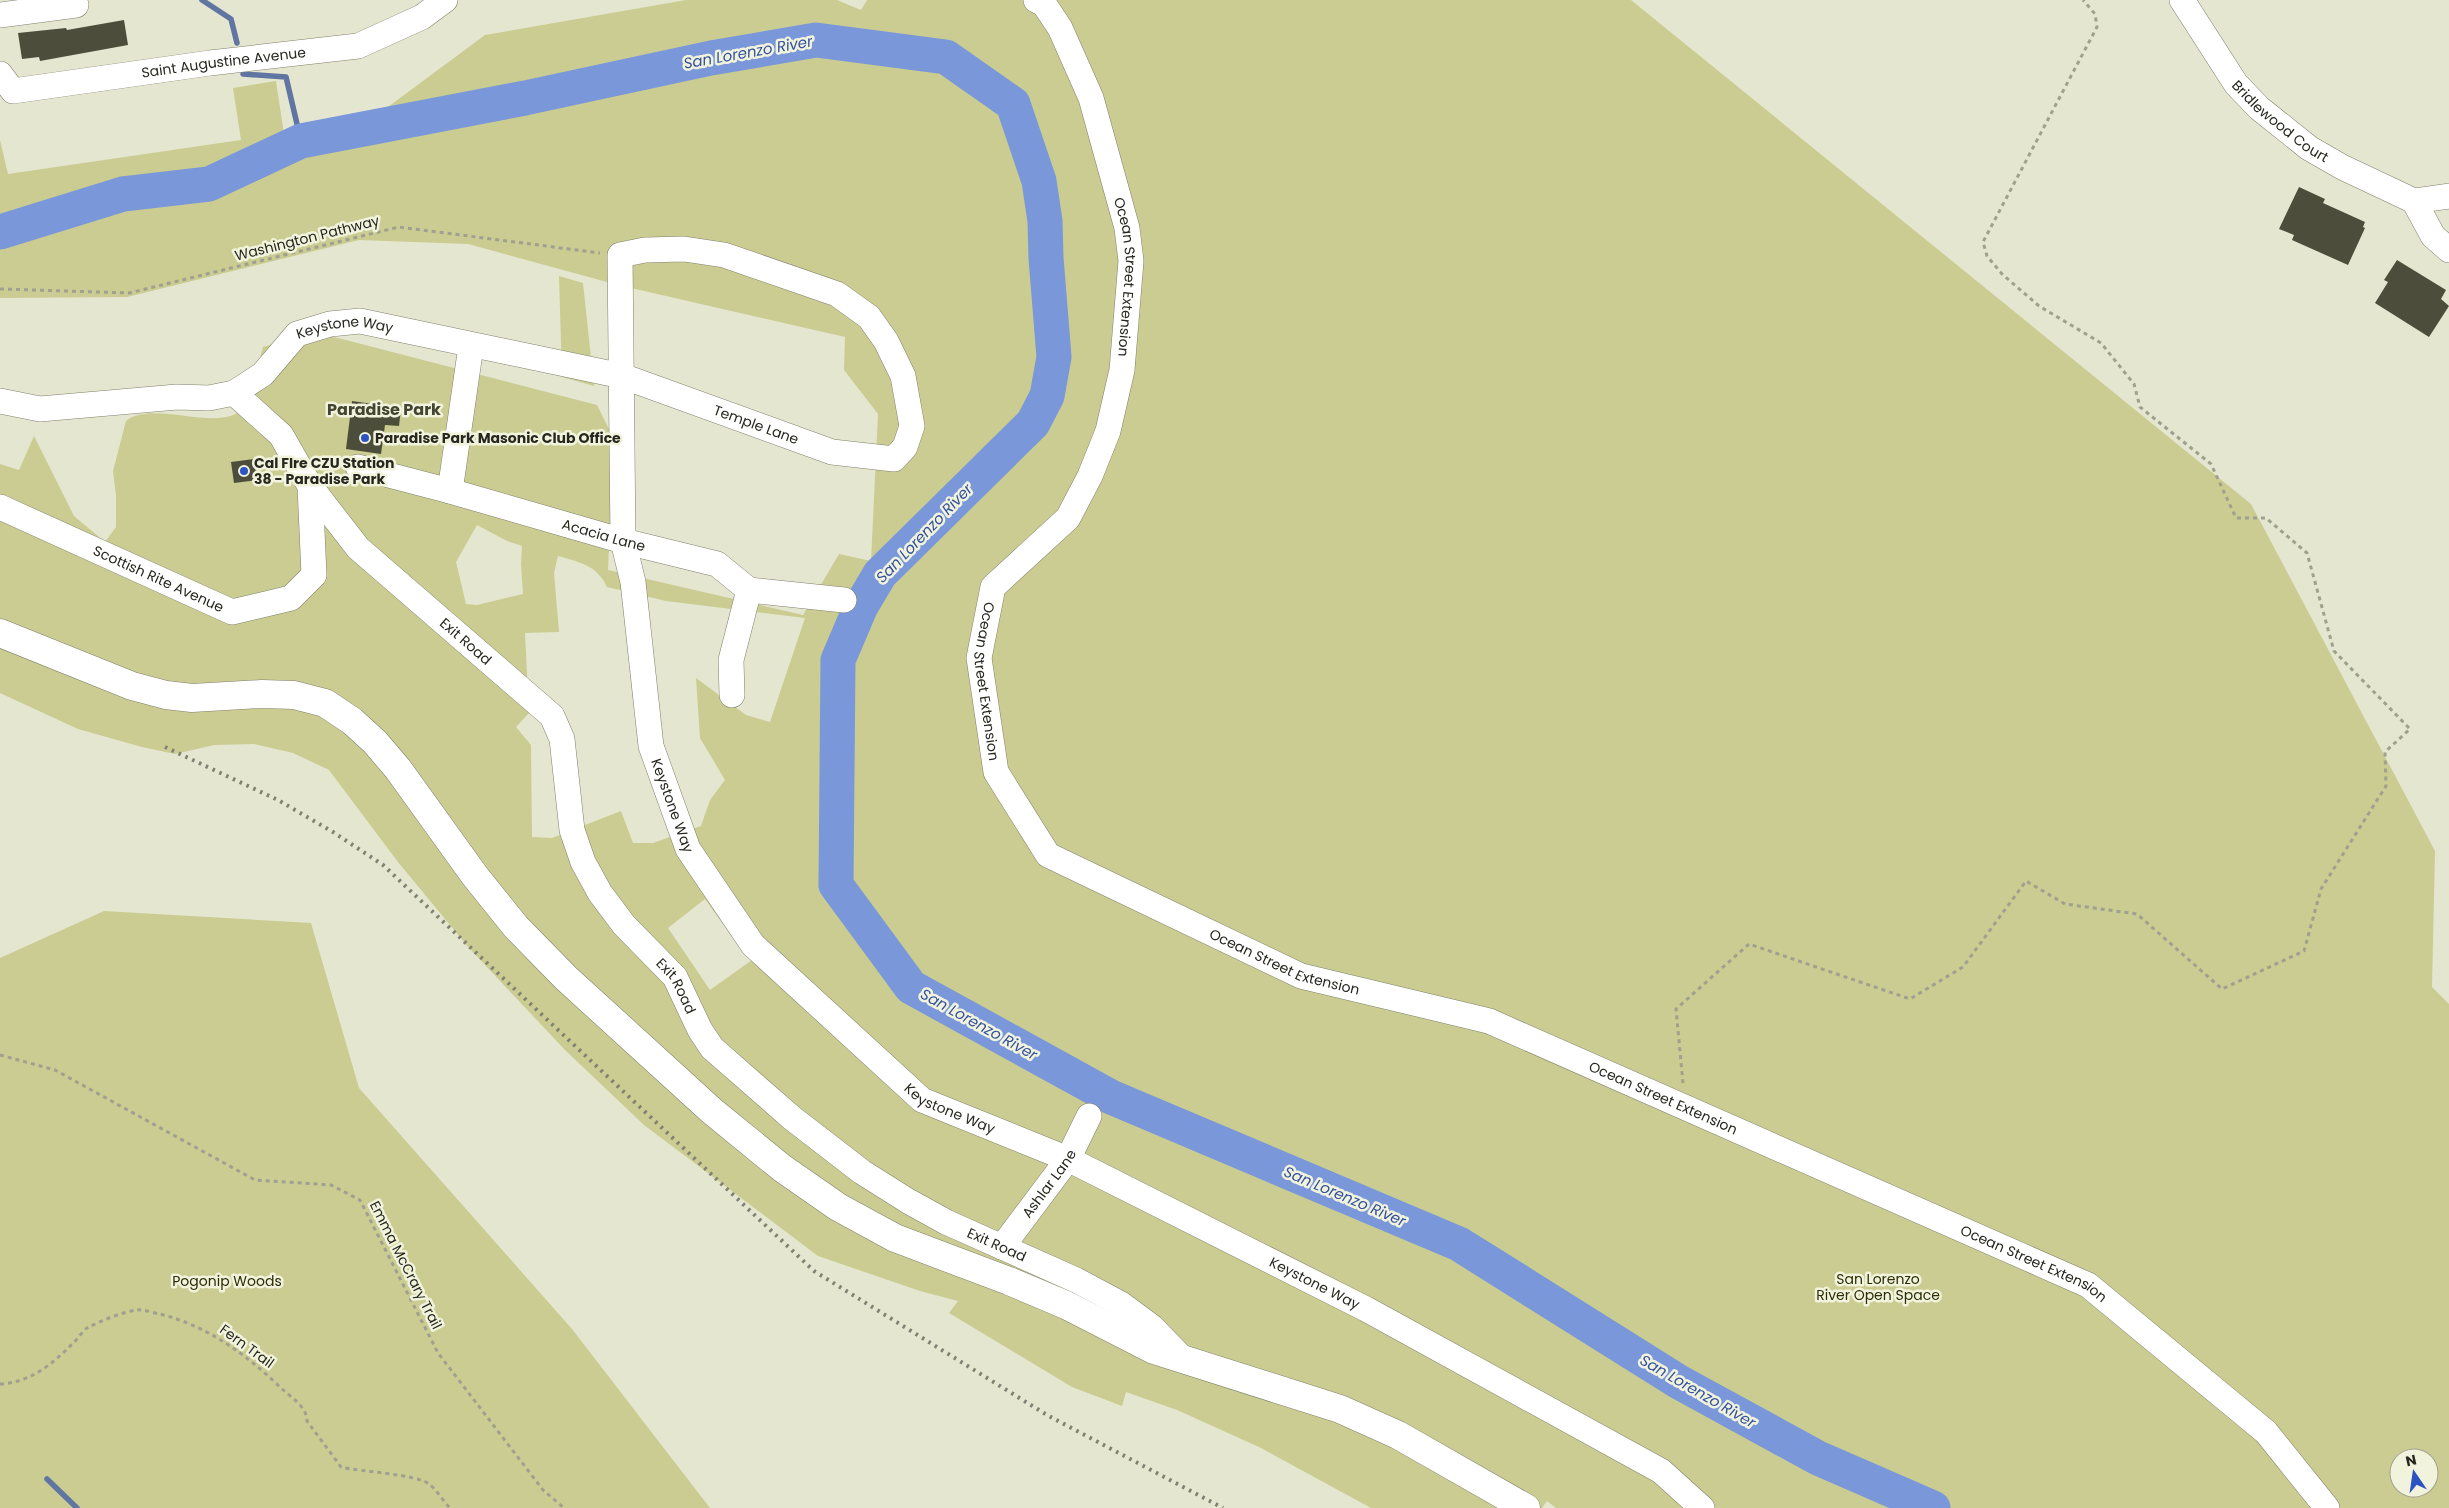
<svg xmlns="http://www.w3.org/2000/svg" width="2449" height="1508" viewBox="0 0 2449 1508" font-family="Poppins,sans-serif">
  <style>
    .green { fill: #cacc92; fill-rule: evenodd }
    .lines { fill: none; stroke-linecap: round; stroke-linejoin: round }
    .stream { stroke: #6075a1; stroke-width: 5.5 }
    .river { stroke: #7997d9; stroke-width: 35 }
    .building { fill: #4d4d3b }
    .minor-casing { stroke: #80806c; stroke-width: 26 }
    .major-casing { stroke: #80806c; stroke-width: 29 }
    .path { stroke: #a0a08f; stroke-width: 3; stroke-dasharray: 4 4; stroke-linecap: butt }
    .minor { stroke: #fff; stroke-width: 25 }
    .major { stroke: #fff; stroke-width: 28 }
    .rail { stroke: #808172; stroke-width: 4; stroke-dasharray: 2.5 5; stroke-linecap: butt }
    .poi-dot { fill: #2c53c2; stroke: #f2f3dd; stroke-width: 2 }
    .labels { text-anchor: middle; dominant-baseline: central; stroke-width: 5; stroke-linejoin: round; paint-order: stroke }
    .street-label { font-size: 14px; fill: #27271f; stroke: #f2f3dd }
    .poi-label { font-size: 14px; font-weight: bold; fill: #27271f; stroke: #f2f3dd; text-anchor: start }
    .park-label { font-size: 14px; fill: #2d2d08; stroke: #f2f3dd }
    .water-label { font-size: 15px; font-style: italic; fill: #3251a1; stroke: #f2f3dd }
    .quarter-label { font-size: 16px; font-weight: bold; fill: #444432; stroke: #f2f3dd }
  </style>
  <rect width="100%" height="100%" fill="#e5e6d0"/>
  <!-- green -->
  <path class="green" d="M686 0H837L861 10 867 0H1631L2251 504 2435 851 2432 987 2449 1004V1508H1556L1547 1501 1542 1508H1371L1259 1447 1177 1410 1126 1392 1122 1406 1072 1387 949 1313 958 1301 920 1291 818 1256 644 1125 565 1050 469 948 398 862 329 770 293 753 254 744 214 745 175 754 142 747 78 729 0 693V464L19 470 34 436 74 516 105 542 116 527V496L113 471 126 421C152 398 226 436 244 406 252 393 258 363 263 347L311 333 342 339 597 405 614 439 608 570 803 615 839 554 871 561 878 414 844 370 845 337 618 285 468 244 359 240 127 297 0 298V140L8 174 241 140 233 88 276 81 284 134 369 121 485 35ZM477 525 507 541 522 546 521 564 523 594 477 605 466 604 456 562ZM558 556C579 562 597 565 607 587L666 601 805 618 770 722 746 715 696 678 700 738 725 780 710 800 701 826 653 843H633L621 811 552 838 532 837 531 745 516 727 529 713 525 633 559 632 554 573ZM705 899 741 949 752 960 710 990 668 928ZM2399 1458H2429V1488H2399Z
    M559 276 583 283 594 386 562 377Z
    M104 911 311 923 359 1088 572 1329 710 1508H0V958Z"/>
  <g class="lines">
    <!-- stream -->
    <path class="stream" d="M202 0 231 19 237 43
      M243 74 286 77 301 141
      M47 1479 77 1508"/>
    <!-- river -->
    <path class="river" d="M0 232 123 194 209 184 301 141 525 98 711 58 816 40 946 57 1013 104 1039 181 1045 221 1046 258 1054 357 1047 396 1033 423 880 574 861 606 838 660 836 885 911 987 1111 1097 1459 1244 1679 1382 1818 1458 1933 1508"/>
  </g>
  <!-- building -->
  <path class="building" d="M124 20 128 45 40 61 39 57 22 59 18 33 66 28 67 30Z
    M2299 187 2325 199 2323 203 2365 222 2363 227 2365 228 2348 265 2292 240 2294 235 2279 229Z
    M2397 260 2446 290 2441 299 2449 306 2429 337 2375 303 2388 282 2384 280Z
    M352 401 401 408 399 426 385 425 381 454 346 449Z
    M254 459 257 480 234 483 231 462Z"/>
  <g class="lines">
    <defs>
      <g id="minor">
        <path id="s1" d="M1036 0 1044 4 1060 28 1091 98 1127 228 1131 261 1122 370 1108 431 1090 476 1068 518 993 587 979 658 996 772 1048 855 1301 976 1489 1021 2088 1285 2266 1432 2327 1508"/>
        <path id="s2" d="M2182 0 2236 84 2259 108 2309 148 2342 167 2414 201 2433 236 2449 250"/>
        <path d="M0 15 76 5"/>
        <path id="s3" d="M0 74 13 91 210 63 358 46 422 17 445 0"/>
        <path d="M2414 201 2449 196"/>
        <path id="s4" d="M0 401 40 409 177 397 209 398 234 393 263 374 297 334 330 324 360 321 622 376 832 452 894 459 905 447 912 426 903 376 886 341 869 317 837 294 724 255 684 249 645 250 620 255 623 541 633 582 651 746 688 849 753 945 922 1100 1068 1159 1366 1309 1661 1471 1702 1508"/>
        <path id="s5" d="M358 467 450 491 623 541 717 564 749 590 844 600"/>
        <path id="s6" d="M310 486 358 548 552 716 562 739 572 830 583 862 600 893 624 925 675 977 700 1030 712 1048 792 1118 862 1172 908 1201 946 1222 1076 1280 1121 1304 1152 1327 1183 1359"/>
        <path d="M450 491 471 346"/>
        <path id="s7" d="M0 507 232 612 291 598 314 575 310 486 281 435 234 393"/>
        <path d="M732 695 731 660 749 590"/>
        <path id="s8" d="M1002 1247 1068 1159 1089 1116"/>
      </g>
      <path id="major" d="M0 633 132 686 166 695 192 698 262 694 294 695 325 703 352 721 375 742 398 769 475 876 516 927 566 978 712 1111 782 1168 838 1207 895 1238 1009 1281 1066 1305 1154 1350 1340 1409 1398 1435 1526 1508"/>
    </defs>
    <!-- minor casing -->
    <use href="#minor" class="minor-casing"/>
    <!-- major casing -->
    <use href="#major" class="major-casing"/>
    <!-- path -->
    <path class="path" d="M0 289 129 293 399 227 600 253
      M0 1055 55 1070 255 1180 331 1185 360 1200 438 1353 543 1490 564 1508
      M1683 1083 1676 1009 1749 944 1910 999 1963 967 2026 881 2065 904 2137 914 2222 989 2304 951 2321 889 2386 786 2385 752 2410 729 2334 651 2307 553 2266 518H2236L2211 464 2140 407 2134 384 2101 343 2039 306 2002 274 1987 256 1983 242 2097 27 2095 14 2083 0
      M0 1384C30 1383 54 1363 74 1342 79 1338 82 1331 87 1328 100 1321 122 1312 137 1310 144 1309 153 1313 160 1314 208 1326 247 1355 282 1389 291 1397 307 1407 307 1421L341 1467C361 1472 416 1474 429 1484 437 1490 443 1501 450 1508"/>
    <!-- minor -->
    <use href="#minor" class="minor"/>
    <!-- major -->
    <use href="#major" class="major"/>
    <!-- rail -->
    <path class="rail" d="M165 747 278 800 333 832 383 865 814 1271 1047 1415 1223 1508"/>
  </g>
  <!-- markers -->
  <g class="poi-dot">
    <circle cx="365" cy="438" r="5"/>
    <circle cx="244" cy="471" r="5"/>
  </g>
  <g class="labels">
    <!-- street labels -->
    <g class="street-label">
      <text stroke="none"><textPath href="#s3" startOffset="234">Saint Augustine Avenue</textPath></text>
      <text stroke="none"><textPath href="#s2" startOffset="158">Bridlewood Court</textPath></text>
      <text transform="translate(307 238) rotate(-14)">Washington Pathway</text>
      <text stroke="none"><textPath href="#s1" startOffset="298">Ocean Street Extension</textPath></text>
      <text stroke="none"><textPath href="#s4" startOffset="372">Keystone Way</textPath></text>
      <text stroke="none"><textPath href="#s4" startOffset="798">Temple Lane</textPath></text>
      <text stroke="none"><textPath href="#s5" startOffset="255">Acacia Lane</textPath></text>
      <text stroke="none"><textPath href="#s7" startOffset="174">Scottish Rite Avenue</textPath></text>
      <text stroke="none"><textPath href="#s6" startOffset="221">Exit Road</textPath></text>
      <text stroke="none"><textPath href="#s1" startOffset="748">Ocean Street Extension</textPath></text>
      <text stroke="none"><textPath href="#s4" startOffset="1919">Keystone Way</textPath></text>
      <text stroke="none"><textPath href="#s1" startOffset="1198">Ocean Street Extension</textPath></text>
      <text stroke="none"><textPath href="#s6" startOffset="642">Exit Road</textPath></text>
      <text stroke="none"><textPath href="#s1" startOffset="1602">Ocean Street Extension</textPath></text>
      <text stroke="none"><textPath href="#s4" startOffset="2339">Keystone Way</textPath></text>
      <text stroke="none"><textPath href="#s8" startOffset="79">Ashlar Lane</textPath></text>
      <text stroke="none"><textPath href="#s6" startOffset="1062">Exit Road</textPath></text>
      <text stroke="none"><textPath href="#s1" startOffset="2008">Ocean Street Extension</textPath></text>
      <text transform="translate(406 1265) rotate(63)">Emma McCrary Trail</text>
      <text stroke="none"><textPath href="#s4" startOffset="2744">Keystone Way</textPath></text>
      <text transform="translate(247 1346) rotate(36)">Fern Trail</text>
    </g>
    <!-- poi labels -->
    <g class="poi-label">
      <text x="375" y="438">Paradise Park Masonic Club Office</text>
      <text x="254" y="463">Cal FIre CZU Station<tspan x="254" dy="16">38 - Paradise Park</tspan></text>
    </g>
    <!-- park labels -->
    <g class="park-label">
      <text x="1878" y="1279">San Lorenzo<tspan x="1878" dy="16">River Open Space</tspan></text>
      <text x="227" y="1281">Pogonip Woods</text>
    </g>
    <!-- water labels -->
    <g class="water-label">
      <text transform="translate(748 52) rotate(-10)">San Lorenzo River</text>
      <text transform="translate(924 533) rotate(-46)">San Lorenzo River</text>
      <text transform="translate(979 1024) rotate(29)">San Lorenzo River</text>
      <text transform="translate(1345 1196) rotate(23)">San Lorenzo River</text>
      <text transform="translate(1698 1391) rotate(30)">San Lorenzo River</text>
    </g>
    <!-- quarter labels -->
    <g class="quarter-label">
      <text x="384" y="409">Paradise Park</text>
    </g>
  </g>
  <!-- north arrow -->
  <g transform="translate(2414 1473) rotate(347)"><circle r="24" fill="#f2f3dd" stroke="#a1a191"/>
  <path d="M0-4L9 19L0 12L-9 19Z" fill="#2c53c2"/>
  <text y="-8" font-size="14" font-weight="bold" text-anchor="middle" fill="#27271f">N</text>
  </g>
</svg>
